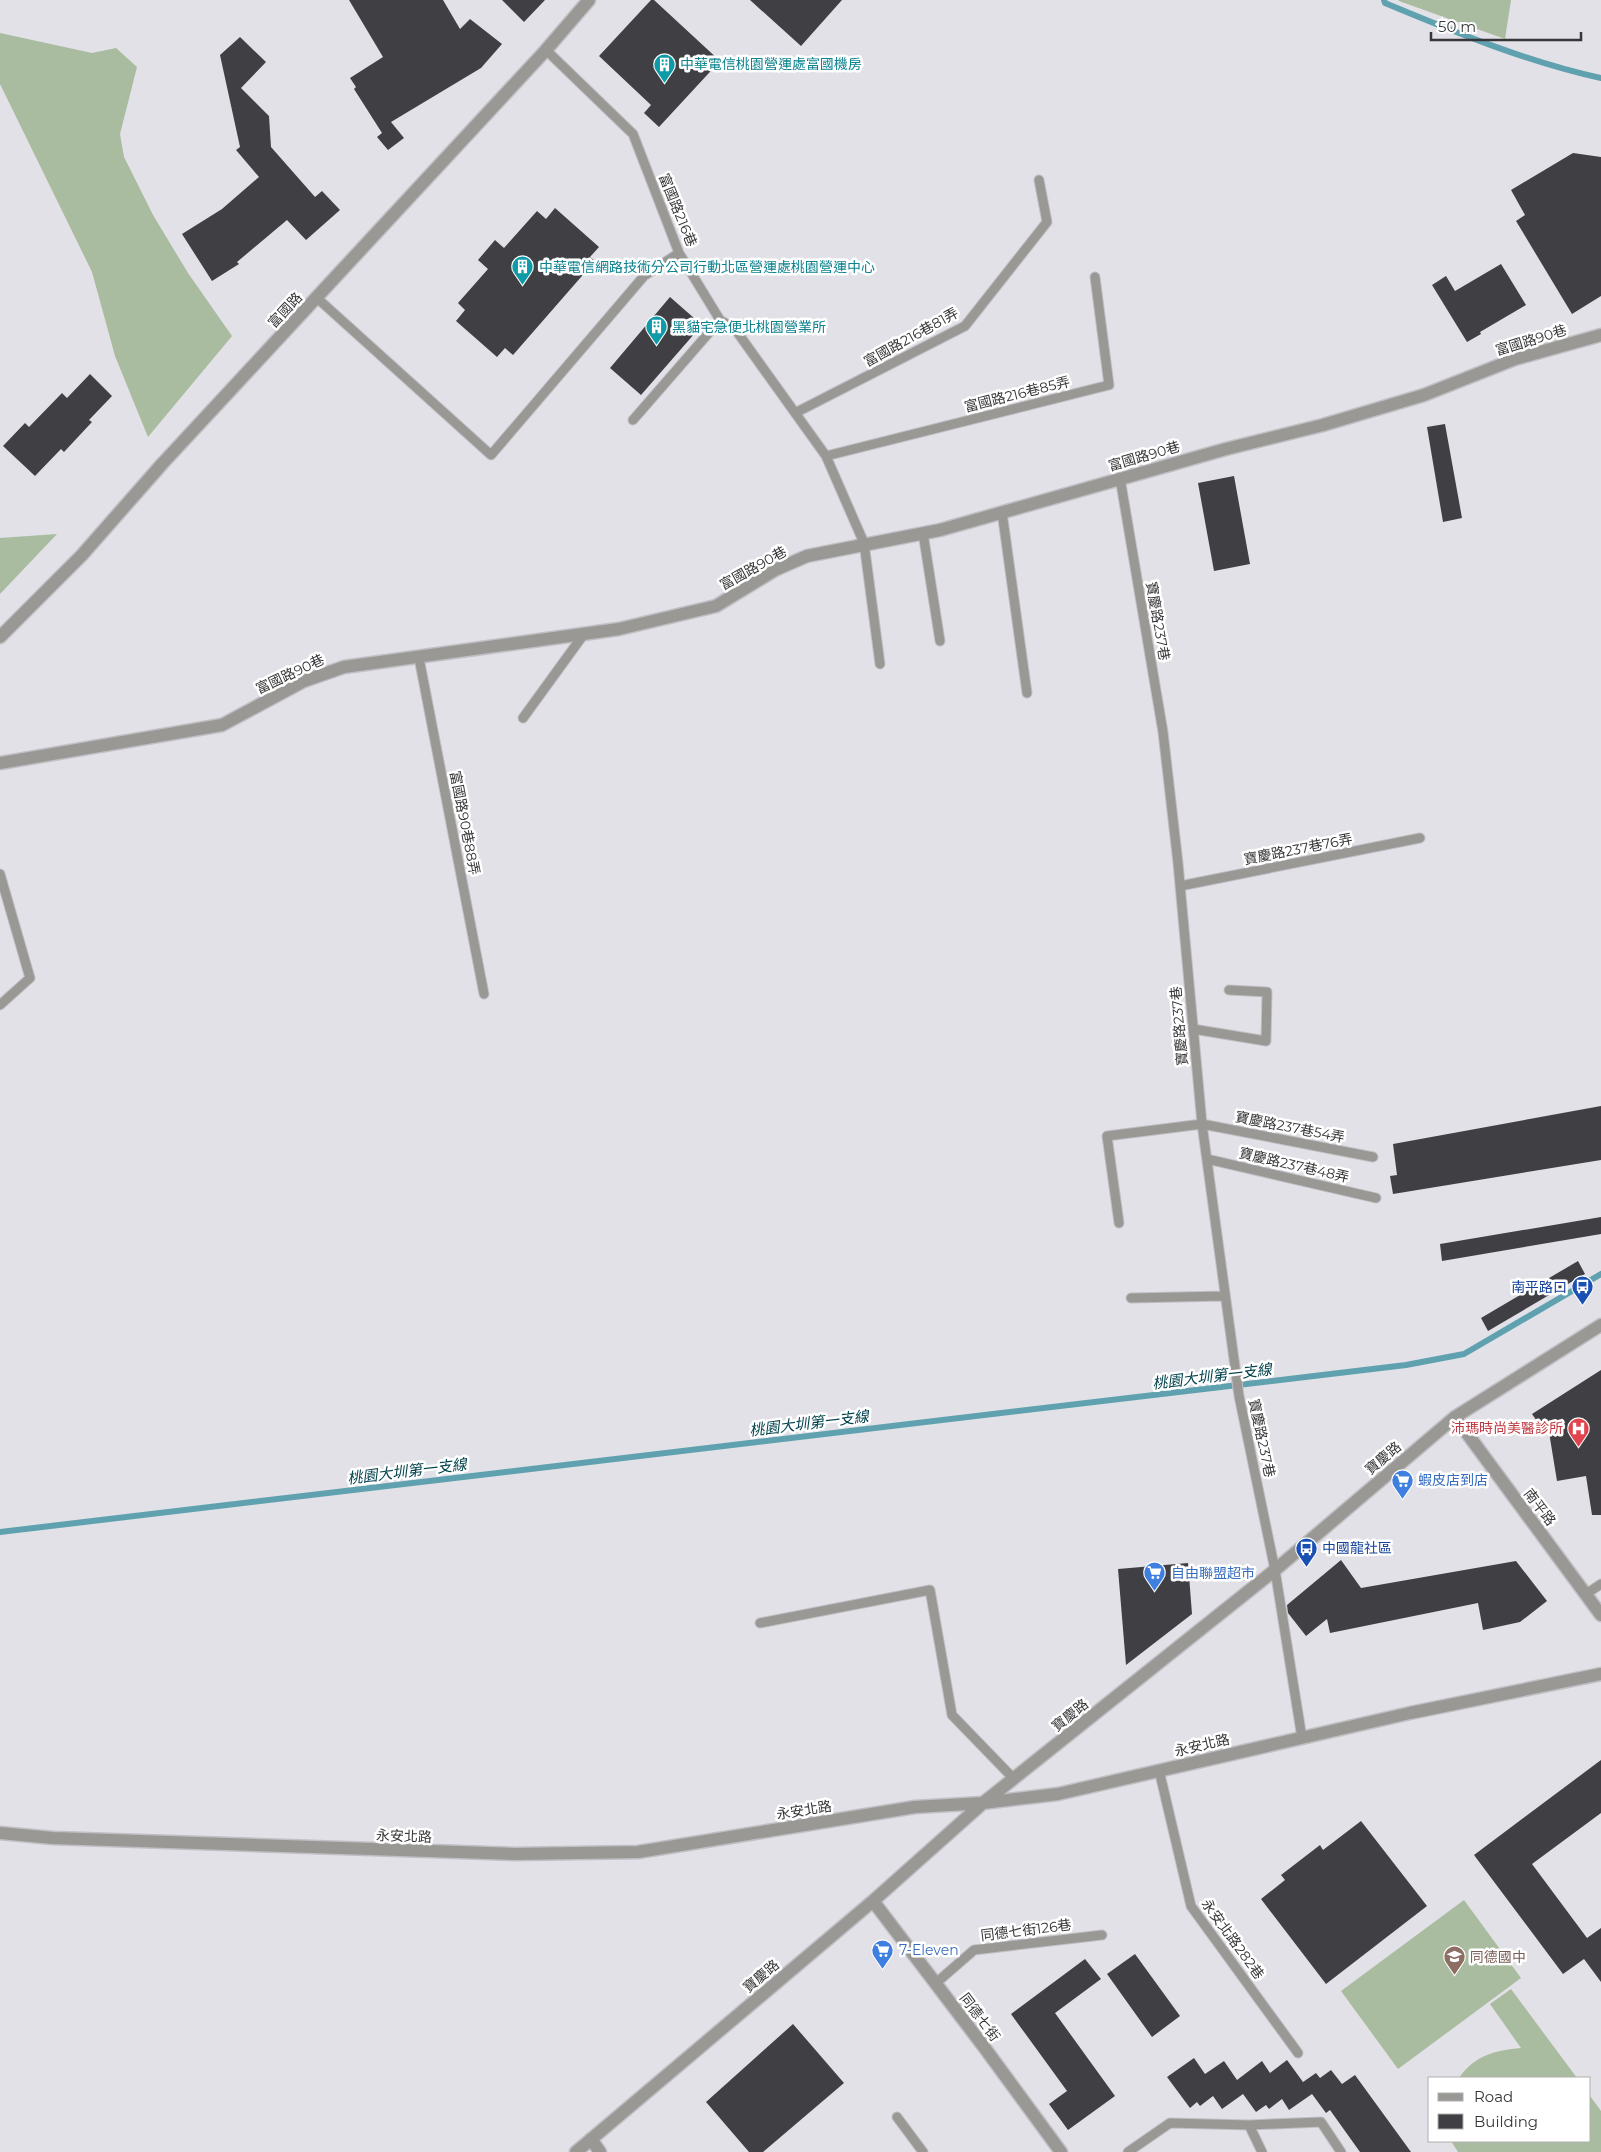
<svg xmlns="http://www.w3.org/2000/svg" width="1601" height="2152" viewBox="0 0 1601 2152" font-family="Montserrat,'Noto Sans TC',sans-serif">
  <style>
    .grass { fill: #a9bc9f }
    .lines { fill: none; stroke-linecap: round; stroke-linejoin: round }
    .stream { stroke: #5fa1af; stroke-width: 6 }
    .building { fill: #404044 }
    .service-casing { stroke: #bfbfc4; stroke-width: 11 }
    .minor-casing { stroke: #bfbfc4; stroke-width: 15 }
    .tertiary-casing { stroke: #bfbfc4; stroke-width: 15 }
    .service { stroke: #999895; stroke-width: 9 }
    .minor { stroke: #999895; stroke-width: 12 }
    .tertiary { stroke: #999895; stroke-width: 12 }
    .labels { text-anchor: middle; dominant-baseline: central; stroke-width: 5; stroke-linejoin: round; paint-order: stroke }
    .culture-label { font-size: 14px; fill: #0d838f; stroke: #fff; text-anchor: start }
    .street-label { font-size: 14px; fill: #373739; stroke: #fff }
    .transit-label { font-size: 14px; fill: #164399; stroke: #fff; text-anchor: end }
    .health-label { font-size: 14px; fill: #be3a42; stroke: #fff; text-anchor: end }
    .shop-label { font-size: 14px; fill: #366cbe; stroke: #fff; text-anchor: start }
    .education-label { font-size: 14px; fill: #785e54; stroke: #fff; text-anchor: start }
    .water-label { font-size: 15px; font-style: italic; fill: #03434d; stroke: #fff }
  </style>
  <rect width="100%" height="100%" fill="#e1e1e7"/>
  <!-- grass -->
  <path class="grass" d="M1398 0H1511L1505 39 1399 1Z
    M0 33 92 53 116 48 137 67 120 134 124 157 153 215 188 273 232 336 148 437 115 356 92 272 0 84Z
    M57 534 0 594V538Z
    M1464 1900 1521 1978 1398 2069 1341 1991Z
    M1511 1989 1577 2078H1459C1474 2056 1495 2050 1521 2048L1490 2004Z
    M1590 2096 1601 2111V2152H1458L1451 2141H1590Z"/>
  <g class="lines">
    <!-- stream -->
    <path class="stream" d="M1384 0 1385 3C1452 31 1530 63 1601 78
      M0 1532 1406 1365 1464 1354 1601 1274"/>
  </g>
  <!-- building -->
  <path class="building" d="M349 0H443L460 29 470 19 502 44 481 68 391 122 404 138 388 150 377 137 382 133 354 89 356 87 350 78 383 57Z
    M502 0H545L524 22Z
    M651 0H654L720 61 659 127 644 113 651 105 599 56Z
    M750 0H842L801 46Z
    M240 37 266 62 241 88 269 116 271 147 315 197 322 191 340 210 306 240 287 220 237 262 239 264 212 281 182 234 222 209 259 177 236 150 240 147 220 55Z
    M1573 153 1601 157V296L1572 314 1516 221 1525 215 1511 190Z
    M555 208 599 247 590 257 595 261 513 355 505 348 497 357 456 321 465 310 458 303 488 269 478 260 495 240 504 248 537 211 546 219Z
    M1501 264 1526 305 1480 332 1481 334 1467 342 1432 285 1446 276 1455 291Z
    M670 297 702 325 641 395 610 368Z
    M90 374 112 396 89 420 92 422 64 452 61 449 35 476 3 446 25 423 29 427 62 393 67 398Z
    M1445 424 1462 518 1443 522 1427 427Z
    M1234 476 1250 564 1214 571 1198 483Z
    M1601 1106V1160L1393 1194 1390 1176 1397 1175 1393 1144Z
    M1601 1217V1234L1442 1261 1440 1244Z
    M1578 1261 1585 1274 1488 1331 1481 1318Z
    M1601 1370V1515H1592L1586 1476 1557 1481 1548 1426 1541 1427 1532 1414Z
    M1341 1560 1361 1588 1516 1561 1547 1601 1520 1622 1483 1630 1478 1603 1330 1633 1327 1619 1306 1636 1288 1613 1287 1605Z
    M1188 1563 1192 1614 1126 1665 1118 1569Z
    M1601 1760V1813L1532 1864 1587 1938 1601 1928V1982L1584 1959 1563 1974 1474 1855Z
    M1361 1821 1427 1906 1326 1984 1261 1899 1285 1880 1281 1875 1320 1845 1323 1850Z
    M1135 1954 1180 2016 1152 2037 1107 1974Z
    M1085 1959 1101 1979 1055 2013 1115 2096 1068 2130 1049 2104 1067 2091 1011 2014Z
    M793 2024 844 2083 763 2152H749L706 2102Z
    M1194 2058 1205 2074 1224 2061 1237 2080 1262 2061 1270 2073 1287 2060 1303 2082 1316 2073 1320 2078 1331 2070 1342 2084 1355 2075 1411 2152H1360L1330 2110 1326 2113 1312 2094 1289 2110 1282 2099 1269 2109 1266 2105 1256 2112 1243 2094 1222 2109 1213 2096 1200 2106 1197 2102 1190 2108 1167 2077Z"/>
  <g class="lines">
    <defs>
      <path id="service" d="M546 50 633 134 679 253 720 320 735 329 826 456 864 543 880 664
        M317 298 491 455 644 276 679 253
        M795 413 965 326 1047 222 1039 180
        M633 420 720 320
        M826 456 1109 385 1095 277
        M1120 478 1163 732 1178 863 1202 1124 1239 1396 1275 1570 1302 1738
        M1002 512 1027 693
        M923 533 940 641
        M419 658 484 994
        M523 718 584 634
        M0 874 30 978 0 1005
        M1180 886 1420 838
        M1193 1029 1266 1041 1267 992 1229 990
        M1207 1159 1376 1198
        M1119 1223 1107 1136 1202 1124 1373 1157
        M1131 1298 1225 1296
        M1586 1594 1601 1584
        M760 1623 930 1590 952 1715 1014 1779
        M1159 1770 1191 1906 1298 2053
        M936 1983 974 1950 1102 1935
        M897 2117 923 2152
        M1249 2125 1321 2122 1341 2152
        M1128 2152 1170 2123 1249 2125 1262 2152"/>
      <path id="minor" d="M0 763 222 725 304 681 344 667 619 629 716 606 775 570 807 556 940 530 1226 449 1323 425 1424 395 1515 359 1601 335
        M1455 1417 1601 1615
        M0 1833 53 1838 515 1854 638 1852 915 1807 983 1803 1058 1794 1410 1713 1601 1674
        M873 1901 984 2047 1061 2152
        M591 2139 600 2152
        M576 2152 873 1901 983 1803 1275 1570 1455 1417 1601 1325"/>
      <path id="tertiary" d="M0 637 82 555 162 464 546 50 589 0"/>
    </defs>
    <!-- service casing -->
    <use href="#service" class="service-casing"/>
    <!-- minor casing -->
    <use href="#minor" class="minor-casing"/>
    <!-- tertiary casing -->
    <use href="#tertiary" class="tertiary-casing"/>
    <!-- service -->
    <use href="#service" class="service"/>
    <!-- minor -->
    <use href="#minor" class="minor"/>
    <!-- tertiary -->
    <use href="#tertiary" class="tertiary"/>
  </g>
  <!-- icons -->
  <defs>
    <symbol id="building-pin" viewBox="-11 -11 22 30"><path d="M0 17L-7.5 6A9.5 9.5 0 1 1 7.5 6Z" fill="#0f9aa8" stroke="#fff"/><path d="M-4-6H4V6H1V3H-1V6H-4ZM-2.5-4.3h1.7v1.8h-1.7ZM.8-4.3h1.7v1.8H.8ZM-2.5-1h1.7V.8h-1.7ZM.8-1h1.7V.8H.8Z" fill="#fff"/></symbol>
    <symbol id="bus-pin" viewBox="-11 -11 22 30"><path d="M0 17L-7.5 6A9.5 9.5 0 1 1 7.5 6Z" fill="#1a4fb4" stroke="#fff"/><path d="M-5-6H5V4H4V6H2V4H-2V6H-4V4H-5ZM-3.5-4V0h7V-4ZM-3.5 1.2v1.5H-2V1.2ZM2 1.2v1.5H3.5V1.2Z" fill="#fff"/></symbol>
    <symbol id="hospital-pin" viewBox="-11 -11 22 30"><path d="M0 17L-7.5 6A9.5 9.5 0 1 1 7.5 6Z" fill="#e0444e" stroke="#fff"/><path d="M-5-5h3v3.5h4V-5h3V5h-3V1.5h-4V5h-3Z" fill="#fff"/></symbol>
    <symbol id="supermarket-pin" viewBox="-11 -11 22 30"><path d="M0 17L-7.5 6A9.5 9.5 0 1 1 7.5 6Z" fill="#3f7fe0" stroke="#fff"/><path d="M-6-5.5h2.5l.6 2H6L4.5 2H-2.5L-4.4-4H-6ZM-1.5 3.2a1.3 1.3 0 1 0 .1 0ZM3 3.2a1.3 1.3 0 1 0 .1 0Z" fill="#fff"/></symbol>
    <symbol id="school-pin" viewBox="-11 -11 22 30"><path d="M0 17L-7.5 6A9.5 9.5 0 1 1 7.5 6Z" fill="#8d6e63" stroke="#fff"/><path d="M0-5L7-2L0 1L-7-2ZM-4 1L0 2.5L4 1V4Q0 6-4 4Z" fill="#fff"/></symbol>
  </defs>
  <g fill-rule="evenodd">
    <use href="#building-pin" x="652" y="52" width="25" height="34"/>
    <use href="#building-pin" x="510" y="254" width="25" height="34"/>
    <use href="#building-pin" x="644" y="314" width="25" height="34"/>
    <use href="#bus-pin" x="1570" y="1274" width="25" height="34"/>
    <use href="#hospital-pin" x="1566" y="1416" width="25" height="34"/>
    <use href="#supermarket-pin" x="1390" y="1468" width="25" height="34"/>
    <use href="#bus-pin" x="1294" y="1536" width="25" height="34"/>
    <use href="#supermarket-pin" x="1142" y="1560" width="25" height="34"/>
    <use href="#supermarket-pin" x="870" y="1938" width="25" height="34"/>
    <use href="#school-pin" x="1442" y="1944" width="25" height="34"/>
  </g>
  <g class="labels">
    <!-- culture labels -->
    <g class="culture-label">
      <text x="680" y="64">中華電信桃園營運處富國機房</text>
      <text x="539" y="267">中華電信網路技術分公司行動北區營運處桃園營運中心</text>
      <text x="672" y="327">黑貓宅急便北桃園營業所</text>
    </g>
    <!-- street labels -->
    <g class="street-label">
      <text transform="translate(678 210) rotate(68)">富國路216巷</text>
      <text transform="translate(285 310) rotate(-47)">富國路</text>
      <text transform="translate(911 337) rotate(-29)">富國路216巷81弄</text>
      <text transform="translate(1531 340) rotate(-17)">富國路90巷</text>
      <text transform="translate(1017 394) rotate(-14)">富國路216巷85弄</text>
      <text transform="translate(1144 456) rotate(-16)">富國路90巷</text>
      <text transform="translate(753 568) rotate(-29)">富國路90巷</text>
      <text transform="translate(1158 621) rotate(80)">寶慶路237巷</text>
      <text transform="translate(290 674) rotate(-25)">富國路90巷</text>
      <text transform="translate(465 823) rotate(79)">富國路90巷88弄</text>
      <text transform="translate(1298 849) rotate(-11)">寶慶路237巷76弄</text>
      <text transform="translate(1179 1026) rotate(-95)">寶慶路237巷</text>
      <text transform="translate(1290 1127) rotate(11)">寶慶路237巷54弄</text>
      <text transform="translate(1294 1165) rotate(13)">寶慶路237巷48弄</text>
      <text transform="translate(1262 1438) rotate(78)">寶慶路237巷</text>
      <text transform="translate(1383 1458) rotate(-40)">寶慶路</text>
      <text transform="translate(1540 1507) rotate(53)">南平路</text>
      <text transform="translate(1070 1715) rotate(-39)">寶慶路</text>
      <text transform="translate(1202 1745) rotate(-13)">永安北路</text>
      <text transform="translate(804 1810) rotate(-9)">永安北路</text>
      <text transform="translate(404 1836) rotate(2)">永安北路</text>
      <text transform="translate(1026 1930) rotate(-7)">同德七街126巷</text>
      <text transform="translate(1233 1939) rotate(54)">永安北路282巷</text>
      <text transform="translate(761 1976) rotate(-40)">寶慶路</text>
      <text transform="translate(980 2017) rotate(53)">同德七街</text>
    </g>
    <!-- transit labels -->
    <g class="transit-label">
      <text x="1567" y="1287">南平路口</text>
      <text x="1322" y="1548" text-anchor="start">中國龍社區</text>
    </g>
    <!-- health labels -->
    <g class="health-label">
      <text x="1563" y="1428">沛瑪時尚美醫診所</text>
    </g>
    <!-- shop labels -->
    <g class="shop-label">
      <text x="1418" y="1480">蝦皮店到店</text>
      <text x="1171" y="1573">自由聯盟超市</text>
      <text x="899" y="1950">7-Eleven</text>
    </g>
    <!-- education labels -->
    <g class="education-label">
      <text x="1470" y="1957">同德國中</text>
    </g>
    <!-- water labels -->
    <g class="water-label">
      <text transform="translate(1212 1376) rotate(-7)">桃園大圳第一支線</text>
      <text transform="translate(809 1423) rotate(-7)">桃園大圳第一支線</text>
      <text transform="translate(407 1471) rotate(-7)">桃園大圳第一支線</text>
    </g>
  </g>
  <!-- legend -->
  <rect x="1428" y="2077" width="162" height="65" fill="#ffffff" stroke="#afafb0"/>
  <rect x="1438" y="2093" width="25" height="8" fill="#999895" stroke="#afafb0"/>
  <text x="1474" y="2102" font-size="15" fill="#373739">Road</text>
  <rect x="1438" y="2114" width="25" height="15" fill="#404044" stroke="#afafb0"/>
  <text x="1474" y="2127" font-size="15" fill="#373739">Building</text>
  <!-- scale -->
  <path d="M1431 32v8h150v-8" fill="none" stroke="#373739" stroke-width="2.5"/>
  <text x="1438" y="32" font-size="15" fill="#373739" stroke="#ffffff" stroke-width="4" paint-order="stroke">50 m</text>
</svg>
